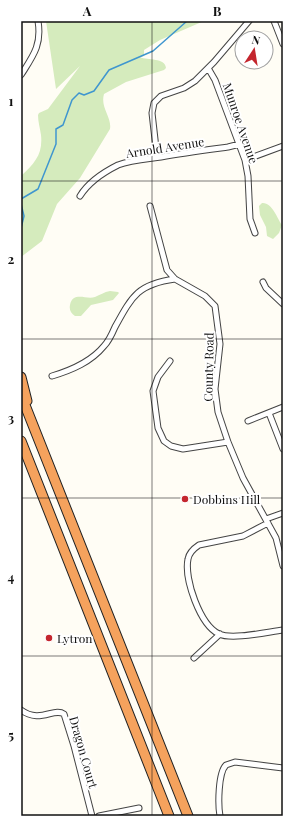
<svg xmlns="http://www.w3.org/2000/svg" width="304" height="837" viewBox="0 0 304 837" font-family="'Playfair Display',serif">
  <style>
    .green { fill: #d5ebbd }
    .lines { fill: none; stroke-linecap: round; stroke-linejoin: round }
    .stream { stroke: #3f96cf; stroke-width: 1.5 }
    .minor-casing { stroke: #444; stroke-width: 7 }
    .motorway-casing { stroke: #222; stroke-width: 11 }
    .minor { stroke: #fff; stroke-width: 5 }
    .motorway { stroke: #f5a25d; stroke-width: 9 }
    .grid { fill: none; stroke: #111; stroke-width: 1; stroke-opacity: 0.55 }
    .poi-dot { fill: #c4262e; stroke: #fff; stroke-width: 1.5 }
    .labels { text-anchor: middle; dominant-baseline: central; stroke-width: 4; stroke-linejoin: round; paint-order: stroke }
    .street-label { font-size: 12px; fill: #111; stroke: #fff }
    .poi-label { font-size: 12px; fill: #111; stroke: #fff; text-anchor: start }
    .neatline { fill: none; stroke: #111; stroke-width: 1.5 }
    .grid-label { font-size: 13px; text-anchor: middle; font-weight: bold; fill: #111 }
  </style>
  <rect width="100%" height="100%" fill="#fffdf5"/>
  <!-- green -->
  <path class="green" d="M46 21H204L160 40 144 50V56L140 57C148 61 165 57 166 68L164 70 126 82 104 94C100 108 112 117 110 129L80 178 57 204 42 241 21 257V176C35 163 43 154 41 135 40 128 38 122 38 115L39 113 48 109 80 66 56 89Z
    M262 203C272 202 277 218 282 225L279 233 273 239 267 236 266 227 260 215 259 206Z
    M110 291 118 292 119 293 113 300 91 305 81 316H75C71 313 69 310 70 305 73 291 86 300 95 297 100 295 104 292 110 291Z"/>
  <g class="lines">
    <!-- stream -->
    <path class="stream" d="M21 199 38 189 56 144V129L63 125 72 100 79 93 84 95 94 91 109 70 153 51 187 21
      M21 204 24 216 21 228"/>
    <defs>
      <path id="minor" d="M274 21 283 44
        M208 68 215 80 245 160 248 176 250 219 255 233
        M21 75C33 56 42 45 38 21
        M157 157 152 113 154 103 161 96 184 88 195 81 214 62 249 21
        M245 160 283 146
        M80 196C88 183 104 172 118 165 131 160 147 159 161 157 183 153 206 150 228 147L240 144
        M150 206 167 270 175 279 205 296 215 306 220 344 215 389 218 412 228 442 243 478 276 538 283 566
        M263 282 266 288 283 304
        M170 361 158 377 153 391 158 428 164 441 171 446 183 449 228 442
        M52 376C72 370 91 362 104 346 109 341 112 334 115 327 132 296 138 284 175 279
        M269 413 283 449
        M248 421 283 407
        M266 519 283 513
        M268 523 243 536 199 545C193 549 189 553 188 559 184 579 200 625 219 634 232 640 267 632 283 630
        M194 658 220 634
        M21 710C40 724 54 707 64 714L74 746 92 816
        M99 816 139 808
        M220 816C218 805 218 773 226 765L235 762 283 768"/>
      <path id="motorway" d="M21 377 27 401
        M21 395 188 816
        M21 441 169 816"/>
    </defs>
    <!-- minor casing -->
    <use href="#minor" class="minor-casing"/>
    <!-- motorway casing -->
    <use href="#motorway" class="motorway-casing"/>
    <!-- minor -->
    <use href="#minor" class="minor"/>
    <!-- motorway -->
    <use href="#motorway" class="motorway"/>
  </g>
  <!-- grid -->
  <path class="grid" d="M152 21V816M21 181H283M21 339H283M21 498H283M21 656H283"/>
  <!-- markers -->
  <g class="poi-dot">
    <circle cx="185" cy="499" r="4"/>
    <circle cx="49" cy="638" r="4"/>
  </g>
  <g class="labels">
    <!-- street labels -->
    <g class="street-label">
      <text transform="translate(241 123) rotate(71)">Munroe Avenue</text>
      <text transform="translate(165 147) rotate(-9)">Arnold Avenue</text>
      <text transform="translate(208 367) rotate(-89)">County Road</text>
      <text transform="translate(84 752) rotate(74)">Dragon Court</text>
    </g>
    <!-- poi labels -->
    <g class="poi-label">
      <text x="193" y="499">Dobbins Hill</text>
      <text x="57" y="638">Lytron</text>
    </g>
  </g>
  <!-- border -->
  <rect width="304" height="837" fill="none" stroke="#ffffff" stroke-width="44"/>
  <!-- north arrow -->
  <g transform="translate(254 50) rotate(12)"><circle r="19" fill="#ffffff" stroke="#a0a0a0"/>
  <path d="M0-3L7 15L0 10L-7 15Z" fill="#c4262e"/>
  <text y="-6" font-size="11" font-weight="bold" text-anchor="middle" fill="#111111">N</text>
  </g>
  <rect x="22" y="22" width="260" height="793" class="neatline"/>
  <g class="grid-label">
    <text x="87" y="16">A</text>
    <text x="217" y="16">B</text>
    <text x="11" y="106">1</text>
    <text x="11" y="264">2</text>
    <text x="11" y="423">3</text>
    <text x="11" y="582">4</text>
    <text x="11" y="740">5</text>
  </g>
</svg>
